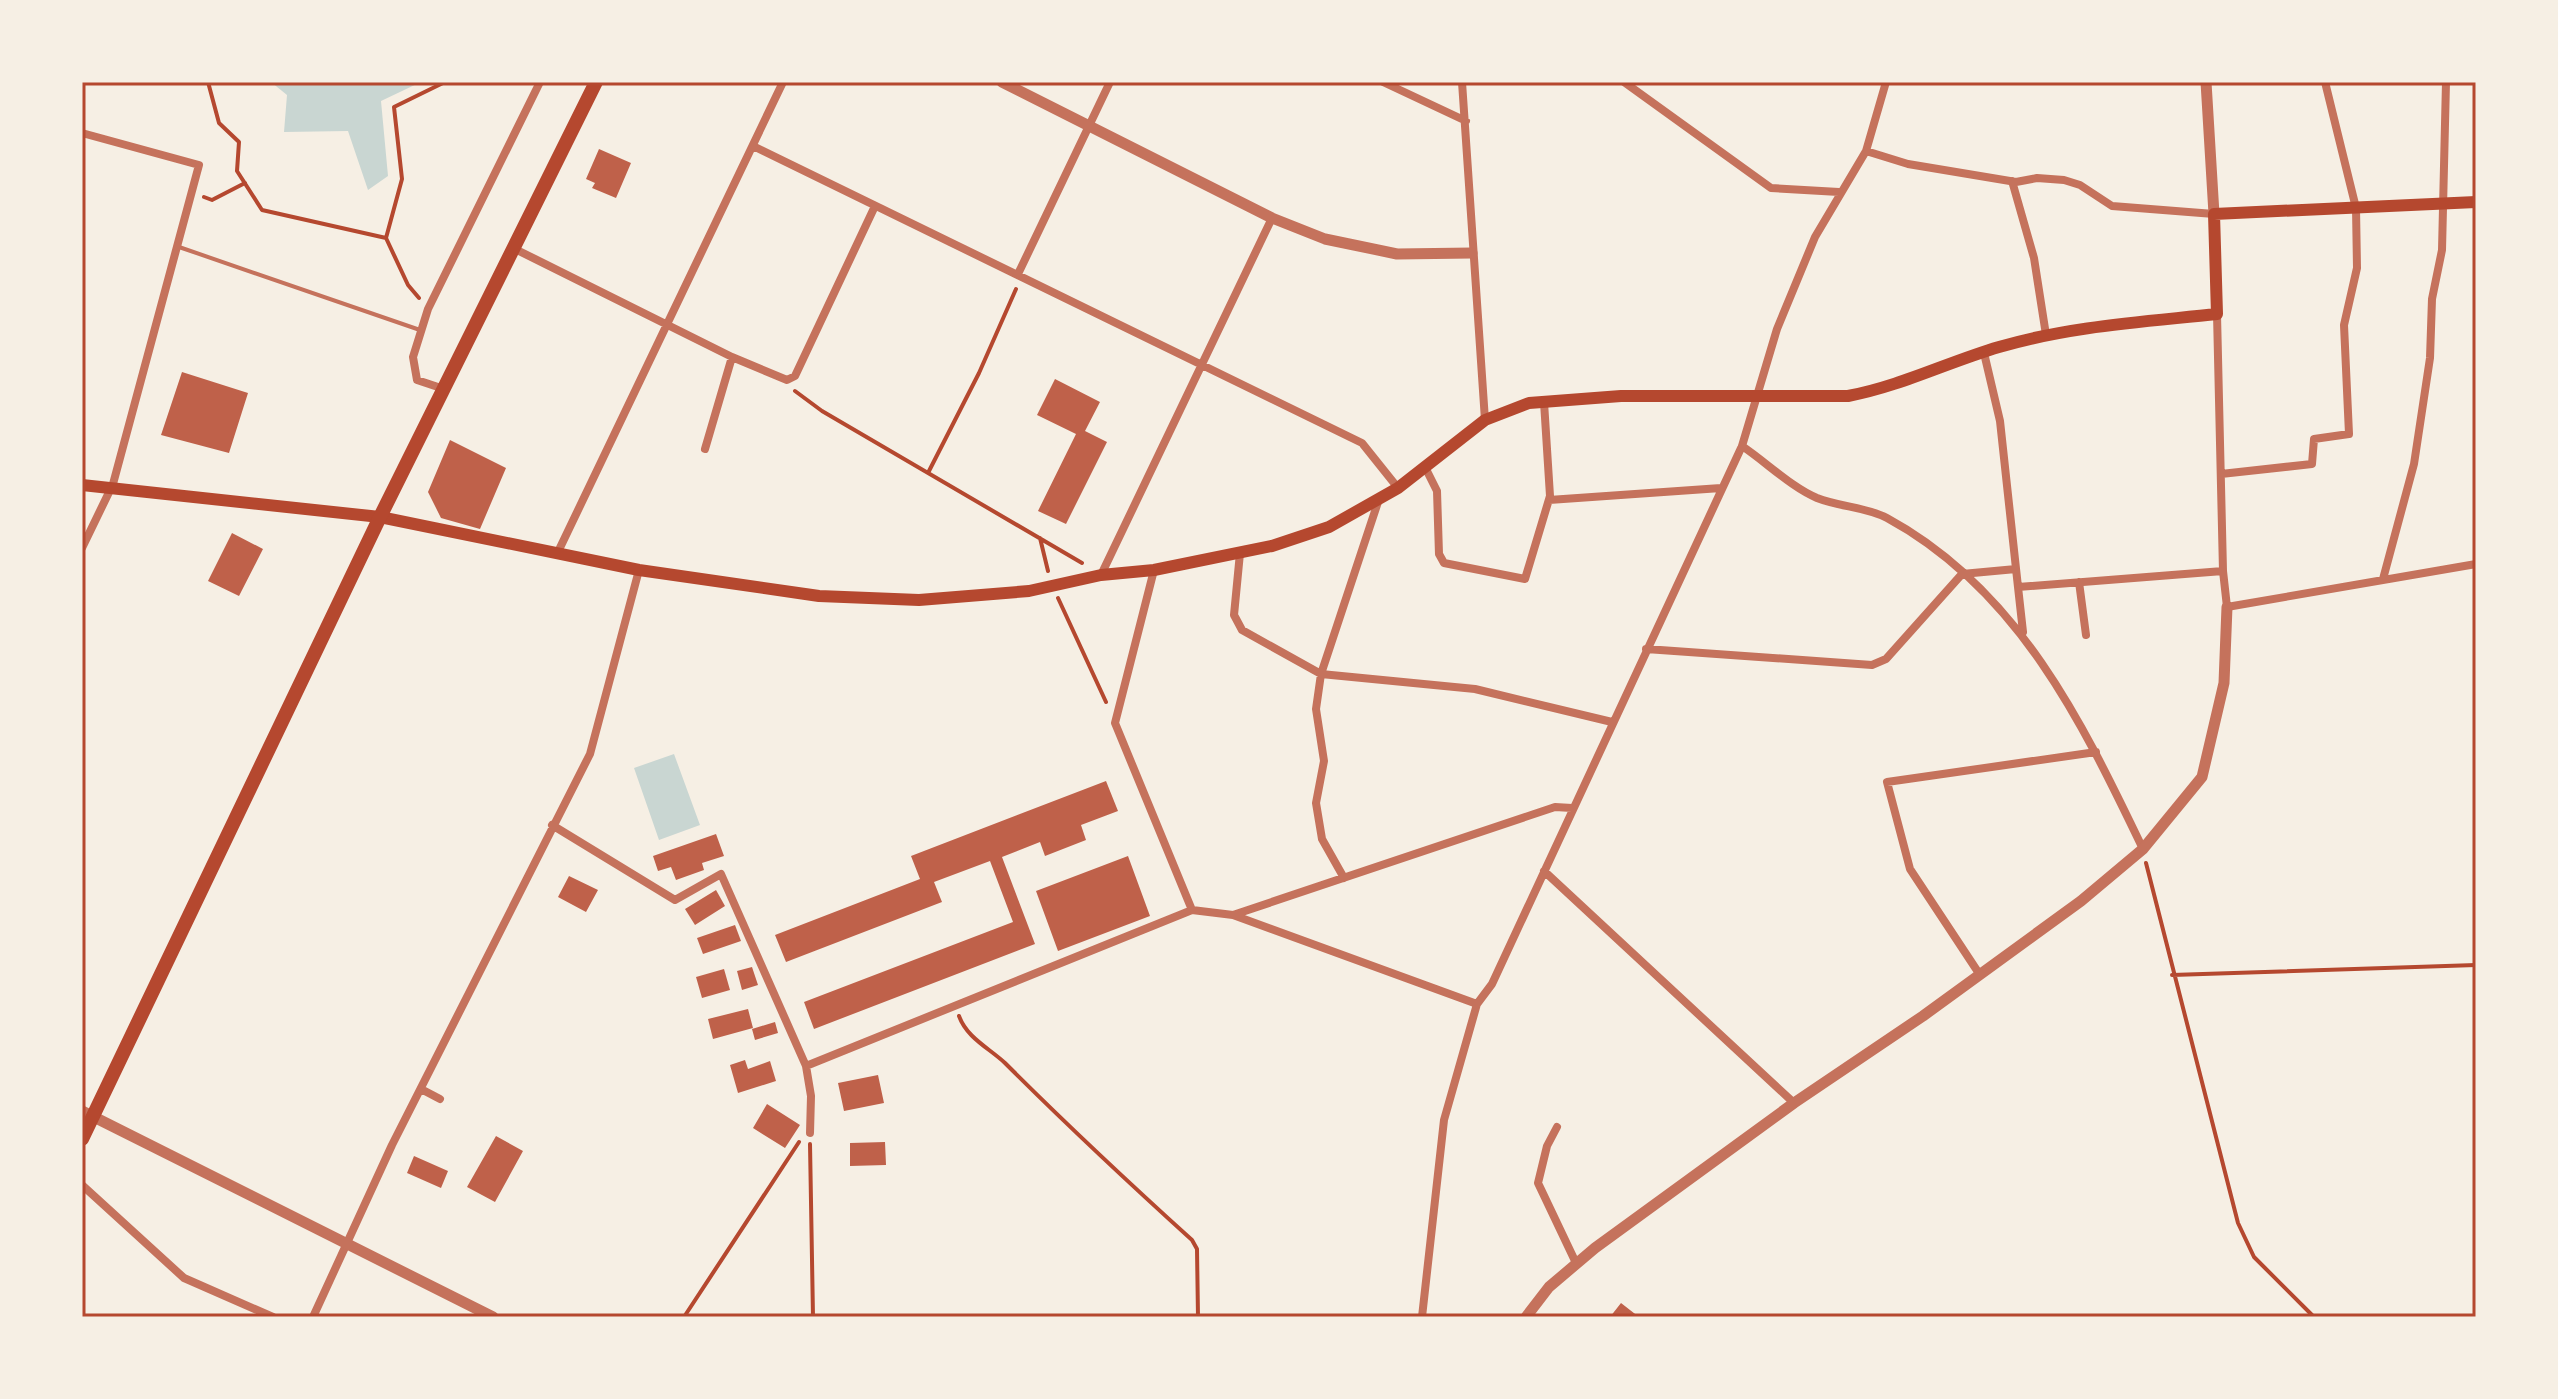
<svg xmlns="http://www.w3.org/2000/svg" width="2558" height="1399" viewBox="0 0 2558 1399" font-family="Cabin,sans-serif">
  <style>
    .water { fill: #c9d6d2 }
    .building { fill: #bf614a }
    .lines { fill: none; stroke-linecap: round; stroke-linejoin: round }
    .path { stroke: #b5482f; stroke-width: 4 }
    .service { stroke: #c5725c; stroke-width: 4 }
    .minor { stroke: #c5725c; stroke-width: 8 }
    .tertiary { stroke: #c5725c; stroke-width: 11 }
    .secondary { stroke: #b5482f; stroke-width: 12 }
    .primary { stroke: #b5482f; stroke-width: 14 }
    .neatline { fill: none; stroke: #b5482f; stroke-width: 3 }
  </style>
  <rect width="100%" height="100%" fill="#f6efe4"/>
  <!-- water -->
  <path class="water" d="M271 82H421L381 101 388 176 368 190 348 131 284 132 287 95Z
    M674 754 700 825 659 840 634 768Z"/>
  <!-- building -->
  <path class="building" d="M599 149 631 163 616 198 592 188 595 183 586 179Z
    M182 372 248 393 229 453 161 435Z
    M1055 379 1100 402 1085 431 1107 442 1066 524 1038 511 1076 434 1037 415Z
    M450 440 506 468 480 529 441 518 428 492Z
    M232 533 263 549 239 596 208 581Z
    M1106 781 1118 811 1081 825 1086 840 1045 856 1040 842 1002 857 1035 944 814 1029 804 1002 1013 922 990 861 934 882 942 902 786 962 775 935 920 879 911 856Z
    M716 834 724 856 702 863 704 870 676 880 671 867 658 871 653 856Z
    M1128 856 1150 916 1058 951 1036 891Z
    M569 876 598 890 586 912 558 897Z
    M716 890 725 906 695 925 685 909Z
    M735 925 741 941 703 954 697 938Z
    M752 967 758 985 742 990 737 971Z
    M724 969 730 990 702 998 696 977Z
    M748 1009 753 1028 713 1039 708 1019Z
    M775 1022 778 1033 755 1040 752 1029Z
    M745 1060 748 1069 770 1061 776 1081 738 1093 730 1065Z
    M878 1075 884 1103 844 1111 838 1083Z
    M767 1104 800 1125 785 1148 753 1128Z
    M496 1136 523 1151 495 1202 467 1187Z
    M885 1142 886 1165 850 1166V1143Z
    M414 1156 448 1171 441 1188 407 1173Z
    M1621 1303 1639 1317H1610Z"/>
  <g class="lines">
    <!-- path -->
    <path class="path" d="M208 82 219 123 239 142 237 171 262 210 386 238
      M204 197 212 200 245 183
      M419 298 408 285 386 238 402 179 394 107 445 82
      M795 391 822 411 1082 563
      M929 471 979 373 1016 289
      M1040 538 1048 571
      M1058 598 1106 702
      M2146 863 2238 1223 2254 1257 2314 1317
      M2172 975 2476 965
      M959 1016C967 1038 989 1048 1005 1063 1066 1124 1128 1182 1192 1240L1197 1249 1198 1317
      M810 1144 813 1317
      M684 1317 799 1142"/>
    <!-- service -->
    <path class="service" d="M179 247 420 330"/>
    <!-- minor -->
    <path class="minor" d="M1383 82 1466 121
      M1462 82 1485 420
      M1624 82 1771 188 1839 192
      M82 133 199 165 113 484 82 548
      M753 146 1362 443 1398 488
      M1866 151 1908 164 2016 182 2037 178 2064 180 2080 185 2112 206 2214 214
      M2012 181 2034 258 2046 335
      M515 249 732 357 787 380 795 376 875 206
      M1018 274 1110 82
      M2217 314 2223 571 2227 607 2476 564
      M1984 353 2000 421 2018 587
      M444 389 417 380 413 357 428 309 540 82
      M1742 446C1766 462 1791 487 1817 498 1840 507 1866 507 1887 518 2018 589 2082 722 2143 849
      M705 449 732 357
      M1425 467 1437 491 1439 554 1444 563 1525 579 1550 496 1544 402
      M2221 474 2312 464 2314 439 2349 434 2344 325 2357 268 2356 208 2325 82
      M1549 500 1721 488
      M1240 553 1234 615 1242 630 1321 674 1475 689 1612 722
      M557 554 783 82
      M1154 570 1115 723 1192 910
      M1101 575 1272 218
      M2383 579 2414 464 2430 358 2432 299 2442 250 2446 82
      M2079 582 2086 635
      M2023 632 2018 587 2223 571
      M1646 649 1872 665 1886 659 1962 574 2016 569
      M552 825 675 900 721 874 806 1066 811 1096 810 1133
      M1544 871 1794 1103
      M1344 878 1322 839 1316 803 1324 761 1316 709 1321 674 1379 499
      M1233 915 1555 807 1572 808
      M1980 975 1910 869 1887 782 2096 752
      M806 1066 1192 910 1233 915 1477 1004
      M421 1089 440 1099
      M1557 1127 1547 1146 1538 1183 1576 1263
      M82 1185 184 1278 273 1317
      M313 1317 392 1145 590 754 639 570
      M1422 1317 1444 1120 1477 1004 1492 984 1742 446 1777 329 1815 237 1866 151 1886 82"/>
    <!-- tertiary -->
    <path class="tertiary" d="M1002 82 1272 218 1325 239 1397 254 1472 253
      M2206 82 2214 214
      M82 1111 493 1317
      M1526 1317 1549 1287 1595 1248 1794 1103 1923 1016 2081 901 2143 849 2202 777 2224 683 2227 607"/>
    <!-- secondary -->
    <path class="secondary" d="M82 485 380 517 639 570 819 596 919 600 1029 591 1101 575 1154 570 1272 546 1329 527 1398 488 1485 420 1529 403 1621 396H1848C1901 386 1948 362 1999 347 2071 326 2143 322 2217 314L2214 214 2476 202"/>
    <!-- primary -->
    <path class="primary" d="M82 1139 380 517 596 82"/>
  </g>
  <!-- border -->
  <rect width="2558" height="1399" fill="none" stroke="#f6efe4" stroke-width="168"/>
  <rect x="84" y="84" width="2390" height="1231" class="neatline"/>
</svg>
